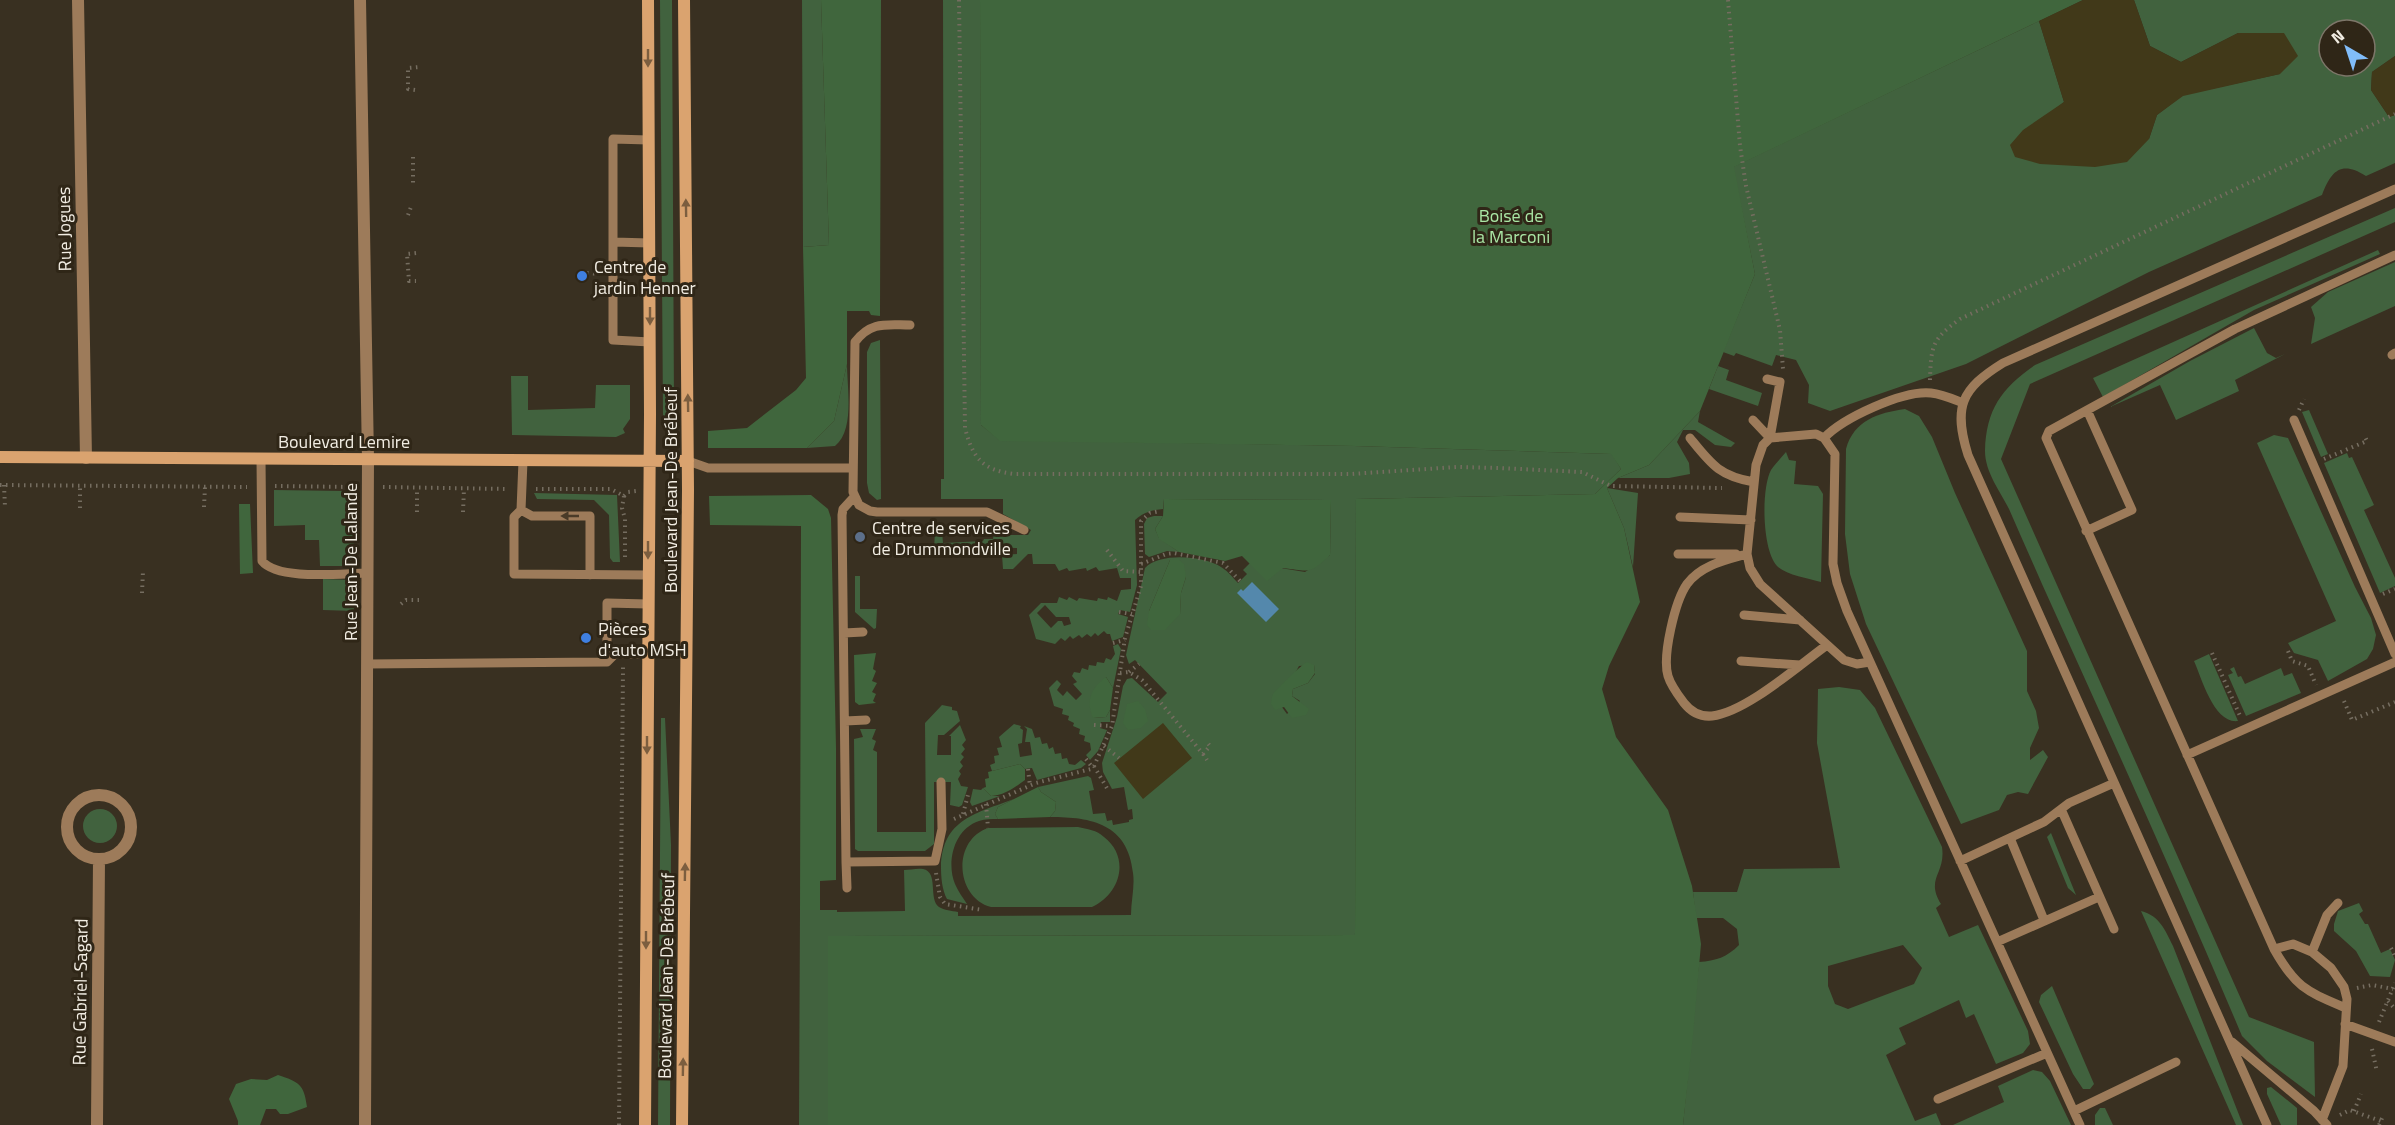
<svg xmlns="http://www.w3.org/2000/svg" width="2395" height="1125" viewBox="0 0 2395 1125" font-family="'Titillium Web',sans-serif">
  <style>
    .green { fill: #41623e; fill-rule: evenodd }
    .forest { fill: #40663d }
    .sand { fill: #413919 }
    .water { fill: #5488ac }
    .lines { fill: none; stroke-linecap: round; stroke-linejoin: round }
    .path { stroke: #756d60; stroke-width: 4; stroke-dasharray: 1.5 4.5; stroke-linecap: butt }
    .lane { stroke: #9d7b5a; stroke-width: 9 }
    .street { stroke: #9d7b5a; stroke-width: 12 }
    .secondary { stroke: #daa36f; stroke-width: 12 }
    .oneway { fill: #7c5e3f }
    .oneway2 { fill: #4a3b28 }
    .shop-dot { fill: #3f7fe0; stroke: #2f2617; stroke-width: 2 }
    .service-dot { fill: #5c6f8a; stroke: #2f2617; stroke-width: 2 }
    .labels { text-anchor: middle; dominant-baseline: central; stroke-width: 6; stroke-linejoin: round; paint-order: stroke }
    .park-label { font-size: 18px; fill: #aae7a5; stroke: #2f2617 }
    .street-label { font-size: 18px; fill: #f2ede3; stroke: #2f2617 }
    .poi-label { font-size: 18px; fill: #f2ede3; stroke: #2f2617; text-anchor: start }
  </style>
  <rect width="100%" height="100%" fill="#393021"/>
  <!-- green -->
  <path class="green" d="M660 0H672L674 407 673 417 670 420 663 415Z
    M802 0H821L829 245 803 247Z
    M943 0H980L981 425 1000 440 1355 446 1612 454 1621 469 1595 494 1356 499 1355 935 828 936V1125H799L800 910H837V912L905 911 904 870C910 870 917 868 923 869 939 872 928 899 939 907 944 910 952 911 958 912V916L1131 915C1131 901 1135 886 1133 873 1128 824 1092 817 1050 817L1055 811 1056 802 1041 792 1038 787 1088 776 1091 778 1094 790 1089 791 1093 814 1105 813 1107 821 1112 820 1113 825 1129 822V820L1133 819 1132 809 1128 810 1124 787 1112 789 1103 772 1102 763 1117 717 1123 686 1127 679 1132 678 1158 702 1167 693 1135 660 1129 664 1126 655 1145 568C1160 552 1204 556 1221 567 1228 571 1233 578 1238 583L1247 574 1243 570 1250 563 1305 572 1330 555 1331 500 1164 499 1163 509C1152 510 1144 512 1135 520L1137 585 1130 612 1120 610 1118 614 1128 617 1123 637 1112 641 1110 634H1107L1104 631 1098 636 1095 633 1091 637 1087 634 1082 638 1079 635 1073 639 1070 636 1065 641 1061 638 1055 644 1036 639 1029 615 1041 603H1057L1059 597 1067 600 1069 597 1077 601 1079 598 1097 601 1098 598 1107 600 1108 597 1117 601 1121 590 1131 589V578H1120L1117 568 1099 571 1096 567 1087 571 1086 568 1069 571 1067 568 1059 571 1055 564H1033L1032 554H1028L1013 569H1003L1002 555 1017 554V548L955 547 953 551H934L935 530 942 531 943 543 983 541 984 539H993L995 528 1003 527V535H1028L1031 530 1003 514V499H941V479H944ZM1170 560 1186 577 1181 593 1180 614 1149 611ZM1045 605 1056 617H1069L1071 624 1064 626 1062 621H1058L1051 628 1037 613ZM1314 665 1315 674 1308 683 1293 689 1292 696 1300 701 1287 714 1273 695 1294 675 1299 666Z
    M2134 0H2395V56L2372 72 2371 90 2389 117 2395 115V163L2366 176C2341 160 2331 171 2322 195L2149 272 1966 364 1830 411 1808 403 1809 385 1796 360 1776 355 1772 366 1736 353 1734 356 1723 352 1755 274 1733 167 2039 21 2064 102 2054 110 2149 139 2157 115 2183 95 2280 74 2238 33 2181 62 2150 46ZM2329 30H2365V66H2329Z
    M2395 208V222L2030 384 2001 459 2249 1017 2314 1042 2315 1097 2267 1061 2242 1036C2178 884 2110 734 2042 584 2031 559 2020 534 2009 509 2000 491 1985 472 1985 451 1986 409 2002 388 2035 365Z
    M2378 250 2380 254 2254 310 2103 397 2093 378Z
    M2395 262V306L2311 344 2315 318 2311 307 2328 292Z
    M2254 328 2267 353 2276 358 2285 354 2235 380 2239 391 2176 420 2160 385 2110 407 2190 361Z
    M880 340 881 499 877 500 869 493 867 483V352L871 343Z
    M847 364C847 388 855 430 835 446L807 448 834 421Z
    M1718 366 1729 370 1726 380 1762 393 1758 406 1709 389Z
    M511 376H528V410L595 408 596 385H630V419L623 429 625 433 616 437 512 435Z
    M1905 409 1919 416 1932 437 1955 493 2027 651V691L2036 711 2039 728 2030 748V760L2043 750 2048 757 2028 794 2018 792 2007 795 1999 810 1961 824 1866 624 1850 574 1845 534 1846 449C1854 420 1878 413 1905 409Z
    M2309 410 2328 454 2321 457 2302 412Z
    M1700 411 1698 422 1735 443 1731 447 1715 445 1695 430H1683L1677 442 1689 463 1690 474 1669 478H1618L1649 465Z
    M2274 435 2288 438 2355 587 2371 618 2376 635 2373 649 2367 659 2328 681 2318 660 2294 653 2288 643 2336 621 2257 443Z
    M1786 452 1789 460 1796 461 1794 484 1818 486 1823 494 1821 582C1808 578 1786 575 1777 566 1762 550 1761 489 1771 470 1775 464 1781 458 1786 452Z
    M2347 453 2349 458 2352 457 2374 505 2364 510 2395 578V586L2380 593 2324 463Z
    M1607 488 1638 493 1633 567 1624 528Z
    M274 490 343 491C359 511 353 542 353 566H320L319 540H305V525L274 526Z
    M534 493 617 495 620 562H613L610 558 609 515 594 500 537 499Z
    M1154 516H1163L1155 529 1159 538 1179 552 1167 551 1149 557 1145 554 1144 524 1147 518Z
    M855 576H860V609H877L876 628 874 629 855 612Z
    M323 579 353 580 354 611 323 610Z
    M1118 644 1121 649 1113 688 1106 677 1093 718 1106 717 1110 710V722H1101L1100 728 1107 730 1098 751 1090 760 1086 755 1091 750 1090 743 1084 741 1085 736 1079 734 1080 729 1073 726 1074 723 1068 720 1069 716 1062 714 1063 709 1054 706 1049 688 1057 680 1061 684 1057 690 1063 696 1067 691 1076 700 1082 694 1073 684 1077 682 1072 676 1074 672 1080 673 1082 668 1088 670 1089 665 1096 666 1097 662 1104 663 1106 658 1111 660 1115 654 1113 646Z
    M2209 654 2238 721C2214 724 2202 679 2194 661Z
    M2234 667 2238 677 2241 676 2245 684 2281 668 2284 676 2292 673 2301 693 2246 716 2228 675 2233 673 2230 669Z
    M1839 687 1860 690 1875 708 1942 847C1946 874 1925 878 1941 904L1936 908 1949 937 1978 925 2028 1031 2030 1044 2023 1053 1996 1064 1974 1014 1966 1018 1959 1000 1899 1028 1906 1044 1886 1055 1915 1121 1936 1113 1941 1125H1683L1699 962C1716 961 1727 957 1739 945L1737 929 1723 918H1696L1693 892H1737L1744 869 1840 868 1817 743 1818 689ZM1903 945 1922 968 1914 984 1848 1009 1835 1004 1828 986V966Z
    M942 705 952 707V710L957 711 960 721 944 735H938L937 755H951V736H949L960 725 966 740 962 745 965 749 961 754 964 757 960 762 963 766 959 771 961 774 958 779 961 786 968 787 962 805 959 807 950 805 951 782H934V844L925 851H858L855 849 854 739 863 737 860 729H876L872 739 876 741 873 750 877 752V832H926L925 723Z
    M661 718H665L671 845 670 1125H658Z
    M1014 724 1021 726 1020 728 1023 730 1022 743 1018 744 1020 757 1032 755 1030 742H1025L1027 729 1024 726 1032 729 1035 738 1040 737 1042 744 1047 743 1049 749 1053 747 1055 754 1061 753 1062 759 1067 758 1069 764 1075 765 1081 760 1086 764 1081 768 1037 780 1032 768 1025 769 1020 764 992 771 990 765 995 763 994 756 999 755 997 748 1002 747 999 737Z
    M983 788 991 796H1000L972 806 970 802 973 789 981 790Z
    M1014 799 998 807 995 814 998 819C992 819 985 819 979 821 954 829 946 862 955 884 958 891 963 898 967 904L947 899C942 890 941 877 941 867 942 819 977 813 1014 799Z
    M83 826a17 17 0 1 1 34 0a17 17 0 1 1-34 0Z
    M1078 827C1087 829 1097 830 1104 837 1131 858 1120 894 1092 907H991C956 898 951 841 988 828Z
    M2051 833 2076 895 2068 888 2047 837Z
    M2359 903 2363 911 2359 914 2365 924H2368L2381 953 2390 949 2395 960 2390 977 2370 976 2356 951 2334 931V924L2338 911Z
    M2141 911C2160 916 2165 930 2173 946L2243 1125H2236Z
    M2052 986 2094 1084 2090 1089H2083L2073 1074 2039 1002 2041 995Z
    M2033 1070 2042 1072 2050 1081 2071 1125H1953L2004 1102 1998 1086Z
    M2271 1087 2297 1108V1125H2281L2267 1094V1088Z
    M2100 1108H2105L2113 1125H2095V1115Z"/>
  <!-- forest -->
  <path class="forest" d="M821 0H881L880 316 871 315 869 311H847V364L834 421 807 448H708V431L747 428 796 390 806 378 803 247 829 245Z
    M980 0H2083L1734 167 1755 274 1700 411 1649 465 1618 478 1607 488 1624 528 1640 602 1609 666 1602 689 1616 737 1668 810 1692 886 1701 944 1693 1035 1683 1125H828V936L1355 935 1356 499 1595 494 1621 469 1611 454 1355 446 1000 441 981 425Z
    M811 495 828 509 831 518 836 748V880L820 881V910H800L801 526 710 525 709 496Z
    M1164 499 1331 500 1330 555C1309 575 1310 571 1283 568L1267 581 1242 556 1225 561 1179 552 1159 539 1155 529 1163 516Z
    M239 504H250L253 573 240 574Z
    M1178 559 1184 564 1186 577 1181 593 1180 614 1165 630H1151L1147 625 1149 611 1170 560Z
    M876 653 873 669 876 671 872 681 877 683 872 692 876 694 873 701 876 703 859 705 855 702 854 655Z
    M1307 662 1314 665 1315 673 1308 683 1293 689 1292 696 1309 709 1306 715 1292 718 1284 707 1275 710 1271 704C1271 702 1272 696 1273 694 1277 689 1302 664 1307 662Z
    M1106 677 1113 688 1110 710 1106 717 1093 718C1085 701 1092 687 1106 677Z
    M1138 701 1145 709 1148 721 1141 728 1128 730 1123 723 1127 704Z
    M1020 764 1025 769V780C1014 788 1005 795 991 796L983 788 986 787 985 779 989 778 988 772Z
    M1038 787 1041 792 1056 802 1055 811 1050 817 998 819 995 814 998 807Z
    M278 1075C299 1082 304 1084 307 1107L288 1114H280L276 1109H266L260 1125H238V1121L229 1099 236 1084 251 1079 267 1080Z"/>
  <!-- sand -->
  <path class="sand" d="M2083 0H2134L2150 46 2181 62 2238 33H2284L2298 56 2280 74 2183 96 2157 115 2149 139 2127 162 2095 167 2040 164 2015 157 2010 145 2023 130 2064 102 2039 21Z
    M2395 56V115L2389 117 2371 90 2372 72Z
    M1163 723 1192 758 1143 799 1114 763Z"/>
  <!-- water -->
  <path class="water" d="M1252 582 1279 609 1266 622 1237 593 1241 589 1243 591Z"/>
  <g class="lines">
    <!-- path -->
    <path class="path" d="M959 0 965 428C973 459 983 470 1014 474H1351L1457 467 1499 468 1582 472 1611 486 1722 488
      M1728 0 1740 146 1746 186 1780 330 1783 369
      M415 90 408 89V68L420 67
      M413 157V186
      M408 215 411 207
      M416 253 407 254 409 281H416
      M587 273 601 274
      M1930 380C1931 346 1932 339 1960 319L2395 114
      M2299 410 2304 399
      M2324 459 2367 441 2365 437
      M0 485 247 487
      M4 485 5 507
      M275 486 352 487
      M383 487 508 489
      M536 489H611L624 496
      M624 496 622 508 625 519V561
      M624 496 628 492 636 491
      M204 507 205 487
      M80 508V486
      M417 512V488
      M463 512 464 489
      M1107 550 1123 571 1141 572
      M1141 564 1166 554 1174 553 1223 563 1240 581
      M142 593 143 571
      M2383 594 2395 589
      M401 604 406 600H419
      M1119 612 1132 614
      M1113 643 1125 640
      M2288 651 2292 661 2308 666 2316 685
      M2212 653 2241 718
      M1129 672 1139 664
      M1120 673 1129 672 1142 680 1203 754 1210 746 1206 741
      M2344 701 2352 720 2395 702
      M1094 725 1112 726
      M1104 746 1119 758
      M1203 754 1207 760
      M1086 759 1092 767
      M1094 766 1108 790
      M1028 769 1030 786
      M986 804 988 828
      M963 814 969 791
      M954 819 1036 783 1091 769 1094 766 1112 726 1125 638 1141 586V521L1150 513 1160 511
      M936 873 940 897 945 904 983 910
      M2391 948 2395 956
      M2357 988 2372 985 2393 989
      M2388 1001 2395 1009
      M2379 1022 2395 983
      M2372 1049 2377 1072
      M2354 1111 2361 1094
      M2340 1115 2350 1110 2381 1121
      M619 1125 623 667
      M2379 1125 2383 1116"/>
    <!-- lane -->
    <path class="lane" d="M649 140 613 139V340L650 342
      M614 242 649 243
      M910 325C886 325 871 321 855 342L853 492 859 505 870 511 877 512H987L1024 530
      M2392 355 2395 353
      M1767 379 1780 382 1770 438
      M1753 420 1770 438
      M2294 420 2395 654
      M1690 438C1711 464 1719 476 1754 482
      M1824 438C1843 418 1903 390 1931 393 1942 394 1953 399 1963 403
      M261 459 262 561C278 581 343 573 368 573
      M523 461 521 510 514 517V574L648 575
      M688 461 708 468H852
      M854 497 843 509 842 515 846 862 935 861 942 829 941 782
      M521 510 532 516H590V575
      M1680 517 1751 520
      M2086 531 2132 510 2087 410
      M1678 554H1736
      M1747 554C1726 560 1701 565 1687 584 1675 601 1662 656 1668 676 1671 686 1678 695 1684 703 1691 712 1700 717 1712 716 1746 712 1798 666 1827 645
      M1744 615 1800 620
      M844 633 863 632
      M648 654H615L607 662V603L648 604
      M1741 661 1800 665
      M1870 662 1857 664 1844 660 1760 584 1750 568 1747 554 1756 465 1763 445 1770 438 1816 434 1824 438 1835 454 1833 564 1837 583 1847 611 2080 1125
      M367 664 607 662
      M845 721 866 720
      M2187 755 2395 662
      M2061 809 2114 929
      M2010 838 2044 920
      M1960 861 2044 822 2069 803 2114 783
      M846 862 847 888
      M1997 942 2099 897
      M2274 949 2293 944 2312 952 2331 968 2344 987 2347 999 2343 1066 2322 1120
      M2312 952 2327 915 2338 903
      M2346 1008C2306 991 2296 988 2274 949L2046 438 2049 431 2235 329 2395 255
      M2345 1024 2395 1042
      M2232 1042 2314 1111 2327 1125
      M1938 1099 2047 1053
      M2074 1111 2176 1062
      M2267 1125 1968 455C1953 407 1961 389 2003 363L2395 189"/>
    <!-- street -->
    <path class="street" d="M78 0 86 458
      M360 0 368 459 365 1125
      M67 827a32 32 0 1 1 64 0a32 32 0 1 1-64 0Z
      M97 1125 99 859"/>
    <!-- secondary -->
    <path class="secondary" d="M0 457 688 461
      M645 1125 650 414 648 0
      M682 1125 688 490 684 0"/>
  </g>
  <!-- one-way arrows -->
  <defs><path id="oneway-solid" d="M-6-.8H1V-3.2L6.5 0L1 3.2V.8H-6Z" transform="scale(1.5)"/></defs>
  <g class="oneway">
    <use href="#oneway-solid" transform="translate(648 58) rotate(90)"/>
    <use href="#oneway-solid" transform="translate(686 208) rotate(-91)"/>
    <use href="#oneway-solid" transform="translate(650 316) rotate(90)"/>
    <use href="#oneway-solid" transform="translate(688 403) rotate(-91)"/>
    <use href="#oneway-solid" transform="translate(648 550) rotate(90)"/>
    <use href="#oneway-solid" transform="translate(647 745) rotate(90)"/>
    <use href="#oneway-solid" transform="translate(685 872) rotate(-89)"/>
    <use href="#oneway-solid" transform="translate(646 940) rotate(90)"/>
    <use href="#oneway-solid" transform="translate(683 1067) rotate(-89)"/>
  </g>
  <use class="oneway2" href="#oneway-solid" transform="translate(570 516) rotate(-180)"/>
  <!-- markers -->
  <g class="shop-dot">
    <circle cx="582" cy="276" r="6"/>
    <circle cx="586" cy="638" r="6"/>
  </g>
  <circle class="service-dot" cx="860" cy="537" r="6"/>
  <g class="labels">
    <!-- park labels -->
    <g class="park-label">
      <text x="1511" y="215">Boisé de<tspan x="1511" dy="21">la Marconi</tspan></text>
    </g>
    <!-- street labels -->
    <g class="street-label">
      <text transform="translate(64 229) rotate(-91)">Rue Jogues</text>
      <text x="344" y="441">Boulevard Lemire</text>
      <text transform="translate(670 490) rotate(-90)">Boulevard Jean-De Brébeuf</text>
      <text transform="translate(350 562) rotate(-90)">Rue Jean-De Lalande</text>
      <text transform="translate(666 976) rotate(-89)">Boulevard Jean-De Brébeuf</text>
      <text transform="translate(80 992) rotate(-89)">Rue Gabriel-Sagard</text>
    </g>
    <!-- poi labels -->
    <g class="poi-label">
      <text x="594" y="266">Centre de<tspan x="594" dy="21">jardin Henner</tspan></text>
      <text x="872" y="527">Centre de services<tspan x="872" dy="21">de Drummondville</tspan></text>
      <text x="598" y="628">Pièces<tspan x="598" dy="21">d'auto MSH</tspan></text>
    </g>
  </g>
  <!-- north arrow -->
  <g transform="translate(2347 48) rotate(321)"><circle r="28" fill="#2f2617" stroke="#7d7669" stroke-width="1.5"/>
  <path d="M0-4.5L10 22L0 15L-10 22Z" fill="#81bdfa"/>
  <text y="-9" font-size="16" font-weight="bold" text-anchor="middle" fill="#f2ede3">N</text>
  </g>
</svg>
